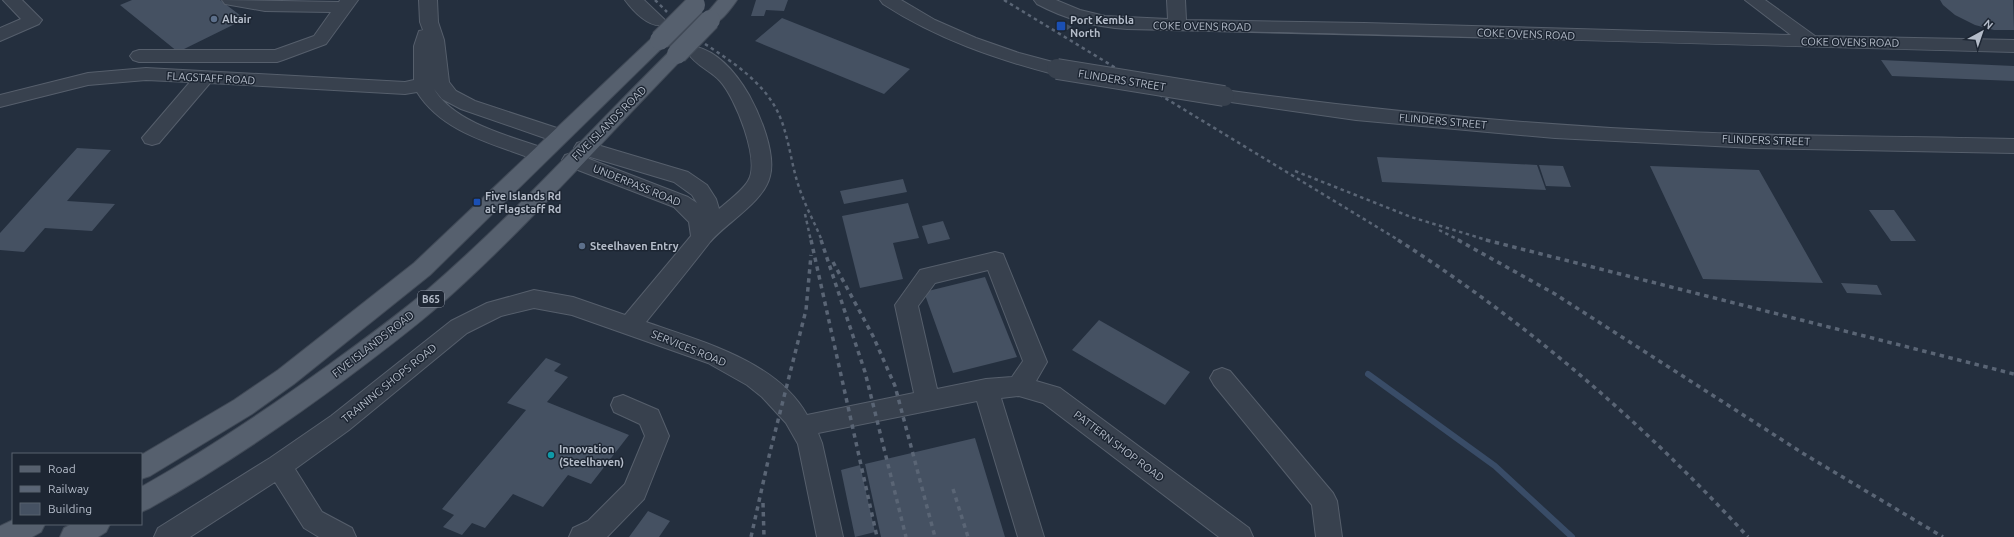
<svg xmlns="http://www.w3.org/2000/svg" width="2014" height="537" viewBox="0 0 2014 537" font-family="Ubuntu,sans-serif">
  <style>
    .lines { fill: none; stroke-linecap: round; stroke-linejoin: round }
    .stream { stroke: #394c67; stroke-width: 6 }
    .building { fill: #455162 }
    .minor-casing { stroke: #565f6c; stroke-width: 2 }
    .major-casing { stroke: #414a57; stroke-width: 2 }
    .minor { fill: #38414e; fill-rule: evenodd }
    .major { fill: #56606e; fill-rule: evenodd }
    .rail-far1 { stroke: #5a6575; stroke-width: 2.5; stroke-dasharray: 3.5 3.5; stroke-linecap: butt }
    .rail { stroke: #5a6575; stroke-width: 3.5; stroke-dasharray: 4.5 4.5; stroke-linecap: butt }
    .minor-bridge-casing { stroke: #565f6c; stroke-width: 22; stroke-linecap: butt }
    .major-bridge-casing { stroke: #414a57; stroke-width: 22; stroke-linecap: butt }
    .minor-bridge { stroke: #38414e; stroke-width: 20 }
    .major-bridge { stroke: #56606e; stroke-width: 20 }
    .service-dot { fill: #5c6f8a; stroke: #1d2633; stroke-width: 1.5 }
    .transit-dot { fill: #1a4fb4; stroke: #1d2633; stroke-width: 1.5 }
    .culture-dot { fill: #0f9aa8; stroke: #1d2633; stroke-width: 1.5 }
    .labels { text-anchor: middle; dominant-baseline: central; stroke-width: 3; stroke-linejoin: round; paint-order: stroke }
    .shield { fill: #1d2633; stroke: #878f9c; stroke-width: 1 }
    .shield-label { font-size: 10px; font-weight: bold; fill: #b4bcc9 }
    .poi-label { font-size: 11px; font-weight: bold; fill: #b4bcc9; stroke: #1d2633; text-anchor: start }
    .street-label { font-size: 11px; fill: #b4bcc9; stroke: #1d2633 }
  </style>
  <rect width="100%" height="100%" fill="#242f3e"/>
  <g class="lines">
    <!-- stream -->
    <path class="stream" d="M1368 374 1495 466 1572 537"/>
  </g>
  <!-- building -->
  <path class="building" d="M132 0H220L245 19 178 52 120 5Z
    M756 0H788L784 11 766 10 764 16H751Z
    M1940 0H2013L2014 30H1994L1975 25 1955 15 1943 5Z
    M782 18 910 69 884 94 755 41Z
    M1063 22 1072 27 1067 30 1058 25Z
    M1881 60 2014 66V81L1892 76Z
    M77 148 111 150 67 201 115 204 92 231 45 228 24 252 0 250V233Z
    M1377 157 1537 165 1546 190 1382 182Z
    M1539 165 1563 166 1571 187 1546 186Z
    M1650 166 1759 170 1823 283 1703 279Z
    M903 179 907 192 844 204 840 191Z
    M908 203 919 238 893 243 903 279 860 288 842 216Z
    M1869 210H1894L1916 241H1891Z
    M943 221 950 239 928 244 922 226Z
    M985 277 1017 357 953 373 924 292Z
    M1841 283 1877 285 1882 295 1847 293Z
    M1099 320 1190 372 1165 405 1072 350Z
    M546 358 561 364 554 371 568 377 547 402 629 435 591 484 568 475 543 507 513 494 485 528 472 523 462 535 443 527 454 515 442 509 526 410 507 403Z
    M975 438 1005 537H881L865 464Z
    M860 465 875 532 855 537 841 470Z
    M648 511 670 521 659 537H629Z"/>
  <g class="lines">
    <defs>
      <path id="minor" d="M3 0H22L42 20 39 24 0 41V28L21 19Z
        M222 0 339 2 340 0H358L326 44 283 60 277 62H139L133 60 130 56 133 52 139 50H275L314 36 331 12 265 11 225 4Z
        M419 0H437L438 22 444 40 449 82 456 91 475 101 566 131 569 136 566 141 559 143 461 109 442 99 434 89C454 123 512 137 547 149L550 154 547 159 540 161 533 159C491 143 442 132 417 92L405 94 210 83 159 143 152 145 145 143 142 138 190 82 146 80 88 85 0 107V95L88 73 146 68 405 82 414 80V46L419 31 423 30 420 22Z
        M625 0H644L666 21 663 25C649 28 633 11 625 0Z
        M880 0H901L935 20 976 38 1019 53 1064 65 1066 69 1064 73 1057 75C995 59 937 39 883 4Z
        M1034 0H1056L1080 10 1105 16 1168 19 1167 0H1185L1186 20 1364 23 1791 35 1745 0H1765L1815 36 2014 40V52C1718 45 1423 34 1127 29 1095 27 1065 19 1037 4Z
        M697 47C720 53 738 76 749 95 760 115 776 153 770 176 764 202 727 222 710 242 689 269 667 296 646 322 700 341 777 361 807 415L914 393 895 305 920 270 995 252 1003 254 1047 362 1036 381 1060 388 1249 528 1253 537H1219L1043 403 1019 396 1001 398 1044 537H1018L977 401 818 433 822 443 843 537H817L798 444 786 423 762 397 747 385 708 363 572 315 534 308 501 316 467 333 349 430 295 469 322 512 352 528 356 537H319L304 528 275 482 190 537H154L158 528 270 458 331 416 451 321 487 303 534 290 573 297 625 315 691 236 689 222 674 207 565 165 562 160 565 155 572 153 579 155 688 197 697 203 692 195 674 182 577 153 574 148 577 143 584 141 688 172 707 185 716 199 719 209C728 201 742 191 748 181 761 161 735 97 720 81 711 71 695 65 688 53L691 49ZM988 270 1023 361 1012 377 986 379 937 389 918 306 935 283Z
        M1224 90C1378 111 1532 125 1688 132 1796 137 1905 136 2014 139V153L1755 148 1555 138 1356 120 1217 100 1214 96 1217 92Z
        M1222 368 1230 371 1333 493 1337 501 1342 537H1316L1312 505 1214 385 1210 378 1214 371Z
        M623 395 658 410 669 436 644 499 607 537H569L573 528 588 521 625 484 645 436 640 424 614 412 611 405 614 398Z"/>
      <path id="major" d="M718 0H737C729 11 718 28 704 24L701 20Z
        M660 34 666 36 669 40 666 44 430 275 294 384 252 414 150 476 141 479V455L234 400 278 370 414 263 654 36Z
        M677 48 683 50 686 54 683 58C603 140 527 228 441 304 411 330 379 354 347 378 284 425 219 469 150 508L141 512V487C207 450 269 408 330 364 363 340 395 317 426 291 513 216 590 130 671 50Z
        M13 520V524H45L41 532 32 537H0V526Z
        M72 524H110L106 532 98 537H60L64 528Z"/>
    </defs>
    <!-- minor casing -->
    <use href="#minor" class="minor-casing"/>
    <!-- major casing -->
    <use href="#major" class="major-casing"/>
    <!-- minor -->
    <use href="#minor" class="minor"/>
    <!-- major -->
    <use href="#major" class="major"/>
    <!-- rail-far1 -->
    <path class="rail-far1" d="M655 0 667 12
      M1004 0 1400 241
      M705 44C737 65 771 87 783 125 790 146 792 167 799 187 805 206 815 223 822 241
      M1295 171 1411 217 1490 241
      M805 214 811 241
      M1439 230 1461 241"/>
    <!-- rail -->
    <path class="rail" d="M811 240 877 537
      M821 240 865 372 906 537
      M1398 240C1528 323 1644 424 1748 537
      M1458 240 1555 294 1804 454 1943 537
      M1486 240 2014 374
      M833 262 873 336 895 386 935 537
      M953 489 968 537
      M763 503 764 537
      M751 537 770 452 806 310 811 255"/>
    <defs>
      <path id="minor-bridge" d="M1057 69 1224 96"/>
      <path id="major-bridge" d="M660 40 695 5
        M677 54 710 20"/>
    </defs>
    <!-- minor-bridge casing -->
    <use href="#minor-bridge" class="minor-bridge-casing"/>
    <!-- major-bridge casing -->
    <use href="#major-bridge" class="major-bridge-casing"/>
    <!-- minor-bridge -->
    <use href="#minor-bridge" class="minor-bridge"/>
    <!-- major-bridge -->
    <use href="#major-bridge" class="major-bridge"/>
  </g>
  <!-- markers -->
  <g class="service-dot">
    <circle cx="214" cy="19" r="4"/>
    <circle cx="582" cy="246" r="4"/>
  </g>
  <g class="transit-dot">
    <rect x="1056" y="21" width="10" height="10" rx="2"/>
    <rect x="473" y="198" width="8" height="8" rx="2"/>
  </g>
  <circle class="culture-dot" cx="551" cy="455" r="4"/>
  <g class="labels">
    <!-- shield labels -->
    <rect class="shield" x="418" y="291" width="26" height="16" rx="3"/>
    <g class="shield-label">
      <text x="431" y="299">B65</text>
    </g>
    <!-- poi labels -->
    <g class="poi-label">
      <text x="222" y="19">Altair</text>
      <text x="1070" y="20">Port Kembla<tspan x="1070" dy="13">North</tspan></text>
      <text x="485" y="196">Five Islands Rd<tspan x="485" dy="13">at Flagstaff Rd</tspan></text>
      <text x="590" y="246">Steelhaven Entry</text>
      <text x="559" y="449">Innovation<tspan x="559" dy="13">(Steelhaven)</tspan></text>
    </g>
    <!-- street labels -->
    <g class="street-label">
      <text transform="translate(1202 26) rotate(1)">COKE OVENS ROAD</text>
      <text transform="translate(1526 34) rotate(2)">COKE OVENS ROAD</text>
      <text transform="translate(1850 42) rotate(1)">COKE OVENS ROAD</text>
      <text transform="translate(211 78) rotate(3)">FLAGSTAFF ROAD</text>
      <text transform="translate(1122 80) rotate(9)">FLINDERS STREET</text>
      <text transform="translate(1443 121) rotate(5)">FLINDERS STREET</text>
      <text transform="translate(609 123) rotate(-45)">FIVE ISLANDS ROAD</text>
      <text transform="translate(1766 140) rotate(2)">FLINDERS STREET</text>
      <text transform="translate(637 185) rotate(22)">UNDERPASS ROAD</text>
      <text transform="translate(373 344) rotate(-38)">FIVE ISLANDS ROAD</text>
      <text transform="translate(689 348) rotate(22)">SERVICES ROAD</text>
      <text transform="translate(389 383) rotate(-39)">TRAINING SHOPS ROAD</text>
      <text transform="translate(1119 446) rotate(37)">PATTERN SHOP ROAD</text>
    </g>
  </g>
  <!-- legend -->
  <rect x="12" y="453" width="130" height="72" fill="#1d2633" stroke="#59626f"/>
  <rect x="20" y="466" width="20" height="6" fill="#56606e" stroke="#59626f"/>
  <text x="48" y="473" font-size="12" fill="#b4bcc9">Road</text>
  <rect x="20" y="486" width="20" height="6" fill="#5a6575" stroke="#59626f"/>
  <text x="48" y="493" font-size="12" fill="#b4bcc9">Railway</text>
  <rect x="20" y="503" width="20" height="12" fill="#455162" stroke="#59626f"/>
  <text x="48" y="513" font-size="12" fill="#b4bcc9">Building</text>
  <!-- north arrow -->
  <g transform="translate(1982 32) rotate(40)" stroke="#1d2633" stroke-width="3" paint-order="stroke">
  <path d="M0-3L7 15L0 10L-7 15Z" fill="#b4bcc9"/>
  <text y="-6" font-size="11" font-weight="bold" text-anchor="middle" fill="#b4bcc9">N</text>
  </g>
</svg>
